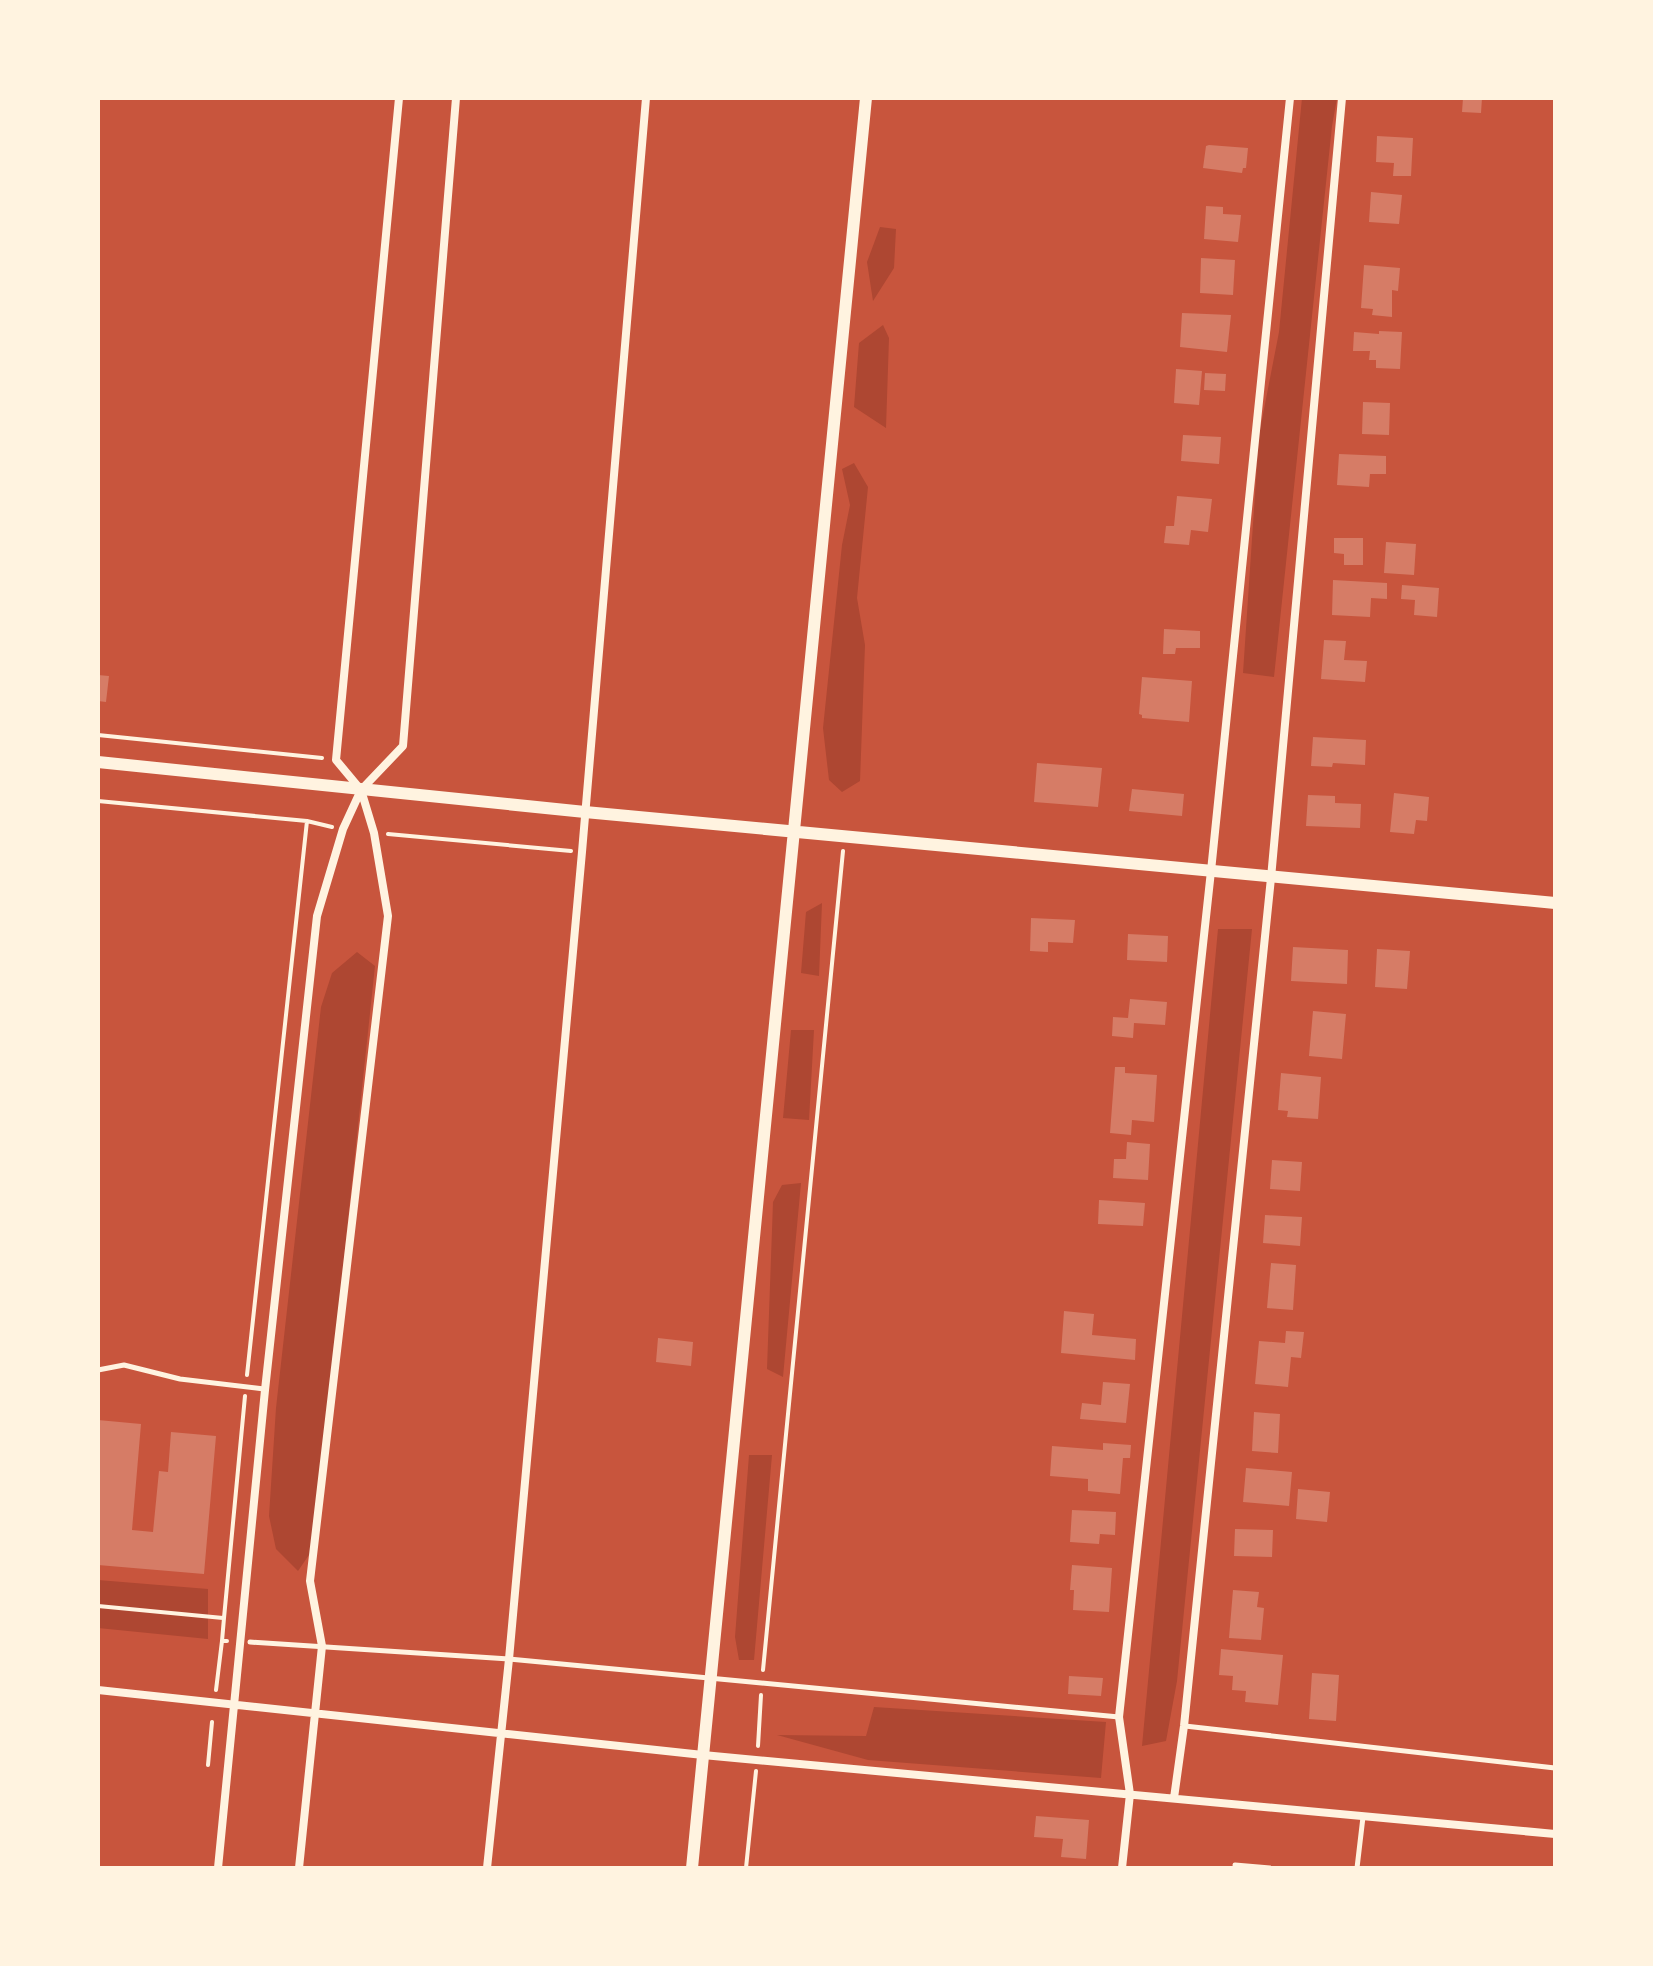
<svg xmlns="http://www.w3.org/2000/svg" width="1653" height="1966" viewBox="0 0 1653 1966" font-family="'DM Sans',sans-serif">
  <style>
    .green { fill: #ae4732 }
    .building { fill: #d67c66 }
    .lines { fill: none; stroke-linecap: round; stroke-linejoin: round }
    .path { stroke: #fff3e0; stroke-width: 4 }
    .service { stroke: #fff3e0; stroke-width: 5 }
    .minor { stroke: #fff3e0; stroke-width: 8 }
    .tertiary { stroke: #fff3e0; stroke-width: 12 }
  </style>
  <rect width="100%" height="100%" fill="#c8553d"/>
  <!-- green -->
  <path class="green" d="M1302 98H1337L1332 126 1274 677 1243 673 1259 435 1279 332Z
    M880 227 896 229 894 268 873 301 867 262Z
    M883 325 889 338 886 428 854 407 859 343Z
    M854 463 868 487 857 598 865 645 860 781 842 792 829 780 823 728 842 545 850 505 842 469Z
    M822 903 819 976 801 973 806 912Z
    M1218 929H1252L1177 1681 1166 1741 1142 1746Z
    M357 952 375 966 313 1549 298 1571 276 1549 269 1516 276 1408 321 1007 332 973Z
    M791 1030H814L809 1120 783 1118Z
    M801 1183 783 1377 767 1369 773 1202 782 1185Z
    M749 1455H772L754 1660H739L735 1637Z
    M98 1580 208 1589V1639L98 1628Z
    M874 1707 1106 1722 1101 1778 868 1760 777 1735 866 1736Z"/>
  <!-- building -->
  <path class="building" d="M1463 98H1482L1481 113 1462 112Z
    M1377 136 1413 138 1411 176H1393L1394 163 1376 162Z
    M1209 145 1248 148 1246 168H1243L1242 173 1203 168 1206 146Z
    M1371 192 1402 195 1399 224 1369 222Z
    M1206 206 1223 207V214L1241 215 1238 242 1204 239Z
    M1201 258 1235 260 1233 295 1200 293Z
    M1364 265 1400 268 1398 291 1392 290V317L1372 315 1373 309 1361 308Z
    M1182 313 1231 315 1227 352 1180 347Z
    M1379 331 1402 332 1400 369 1376 368V360H1369L1370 351H1353L1354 332 1379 334Z
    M1176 369 1202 371 1199 405 1174 403Z
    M1205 373 1226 374 1225 391 1204 390Z
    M1363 402 1390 403 1389 435 1362 434Z
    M1183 435 1221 437 1219 464 1181 461Z
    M1339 454 1386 456V474H1370L1369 487 1337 485Z
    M1177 496 1212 499 1208 532 1191 530 1189 545 1164 543 1166 526H1174Z
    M1334 538H1363V565H1344V554L1334 553Z
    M1386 542 1416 544 1414 575 1384 573Z
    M1333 580 1387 583V599L1371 598 1370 617 1332 615Z
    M1402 585 1439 588 1437 617 1414 615 1415 600 1401 599Z
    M1164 629 1200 631V648H1176L1175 654H1163Z
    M1324 640 1346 641 1344 660 1367 661 1365 682 1321 679Z
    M98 675 109 676 106 702 98 701Z
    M1142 677 1192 681 1189 722 1142 718V715L1139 714Z
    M1313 737 1366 740 1365 765 1333 763 1332 767 1311 766Z
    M1037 763 1102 768 1098 807 1034 802Z
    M1132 789 1184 794 1182 816 1129 811Z
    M1394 793 1429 797 1427 821 1416 820 1414 834 1390 832Z
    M1308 795 1335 796V803L1361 804 1360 828 1306 826Z
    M1031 918 1075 920 1073 943 1048 942V952L1030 951Z
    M1128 934 1168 936 1167 962 1127 960Z
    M1293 947 1348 950 1347 984 1291 981Z
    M1377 949 1410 951 1407 989 1375 987Z
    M1130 999 1167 1002 1165 1025 1134 1023 1133 1038 1112 1036 1113 1017 1128 1018Z
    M1313 1011 1346 1014 1342 1059 1309 1056Z
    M1115 1067H1125V1073L1157 1075 1154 1122 1132 1120 1131 1135 1110 1133Z
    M1281 1073 1321 1077 1318 1119 1287 1117 1288 1111 1278 1110Z
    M1127 1142 1150 1144 1148 1180 1113 1178 1114 1159H1126Z
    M1272 1160 1302 1162 1300 1191 1270 1189Z
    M1099 1200 1145 1203 1143 1226 1098 1224Z
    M1265 1215 1302 1217 1300 1246 1263 1243Z
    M1271 1263 1296 1265 1293 1310 1267 1308Z
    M1064 1311 1094 1314 1092 1335 1136 1339 1135 1360 1061 1353Z
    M1286 1331 1304 1332 1301 1358 1291 1357 1288 1387 1255 1384 1259 1341 1285 1343Z
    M658 1338 693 1342 691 1366 656 1362Z
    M1103 1382 1130 1384 1126 1423 1080 1419 1082 1403 1101 1405Z
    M1254 1412 1280 1414 1278 1453 1252 1451Z
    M98 1420 141 1424 132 1530 153 1532 159 1471 168 1472 171 1432 216 1436 204 1574 98 1565Z
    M1103 1443 1131 1445 1130 1458H1123L1120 1494 1088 1491V1479L1050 1476 1052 1446 1103 1450Z
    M1246 1468 1292 1472 1289 1506 1243 1502Z
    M1298 1489 1330 1492 1327 1522 1296 1519Z
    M1072 1510 1116 1512 1115 1535 1100 1534 1099 1544 1070 1542Z
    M1235 1529 1273 1530 1272 1557 1234 1556Z
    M1072 1565 1112 1568 1109 1612 1073 1610 1074 1590H1070Z
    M1233 1590 1259 1592 1257 1607 1264 1608 1261 1640 1229 1638Z
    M1221 1649 1283 1655 1278 1705 1245 1702 1246 1691 1232 1690 1233 1676 1219 1675Z
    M1312 1673 1339 1675 1336 1721 1309 1719Z
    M1069 1676 1103 1678 1101 1696 1068 1694Z
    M1036 1816 1089 1820 1086 1859 1061 1857 1063 1839 1034 1837Z"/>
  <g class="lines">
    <!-- path -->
    <path class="path" d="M98 735 322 758
      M98 801 307 821
      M388 834 571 851
      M247 1375 307 821 332 827
      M98 1606 223 1618
      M227 1641H222L224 1618 245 1396
      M763 1670 843 851
      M216 1690 222 1641
      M758 1746 761 1695
      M208 1765 212 1722
      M746 1868 756 1771"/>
    <!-- service -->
    <path class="service" d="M98 1370 124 1365 180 1379 264 1389
      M250 1642 509 1659 1119 1717
      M1185 1726 1555 1768
      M1235 1865 1270 1868
      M1357 1868 1363 1817"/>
    <!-- minor -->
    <path class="minor" d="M98 1690 703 1755 1555 1834
      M1174 1798 1184 1726 1271 878 1342 98
      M218 1868 265 1390 317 916 343 829 361 790 403 746 456 98
      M299 1868 322 1646 310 1581 388 916 374 833 361 790 336 760 399 98
      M487 1868 509 1659 582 852 646 98
      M1122 1868 1130 1794 1119 1717 1211 871 1290 98"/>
    <!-- tertiary -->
    <path class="tertiary" d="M98 762 585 812 1555 903
      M692 1868 866 98"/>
  </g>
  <!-- border -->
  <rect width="1653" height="1966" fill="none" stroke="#fff3e0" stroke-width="200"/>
</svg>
